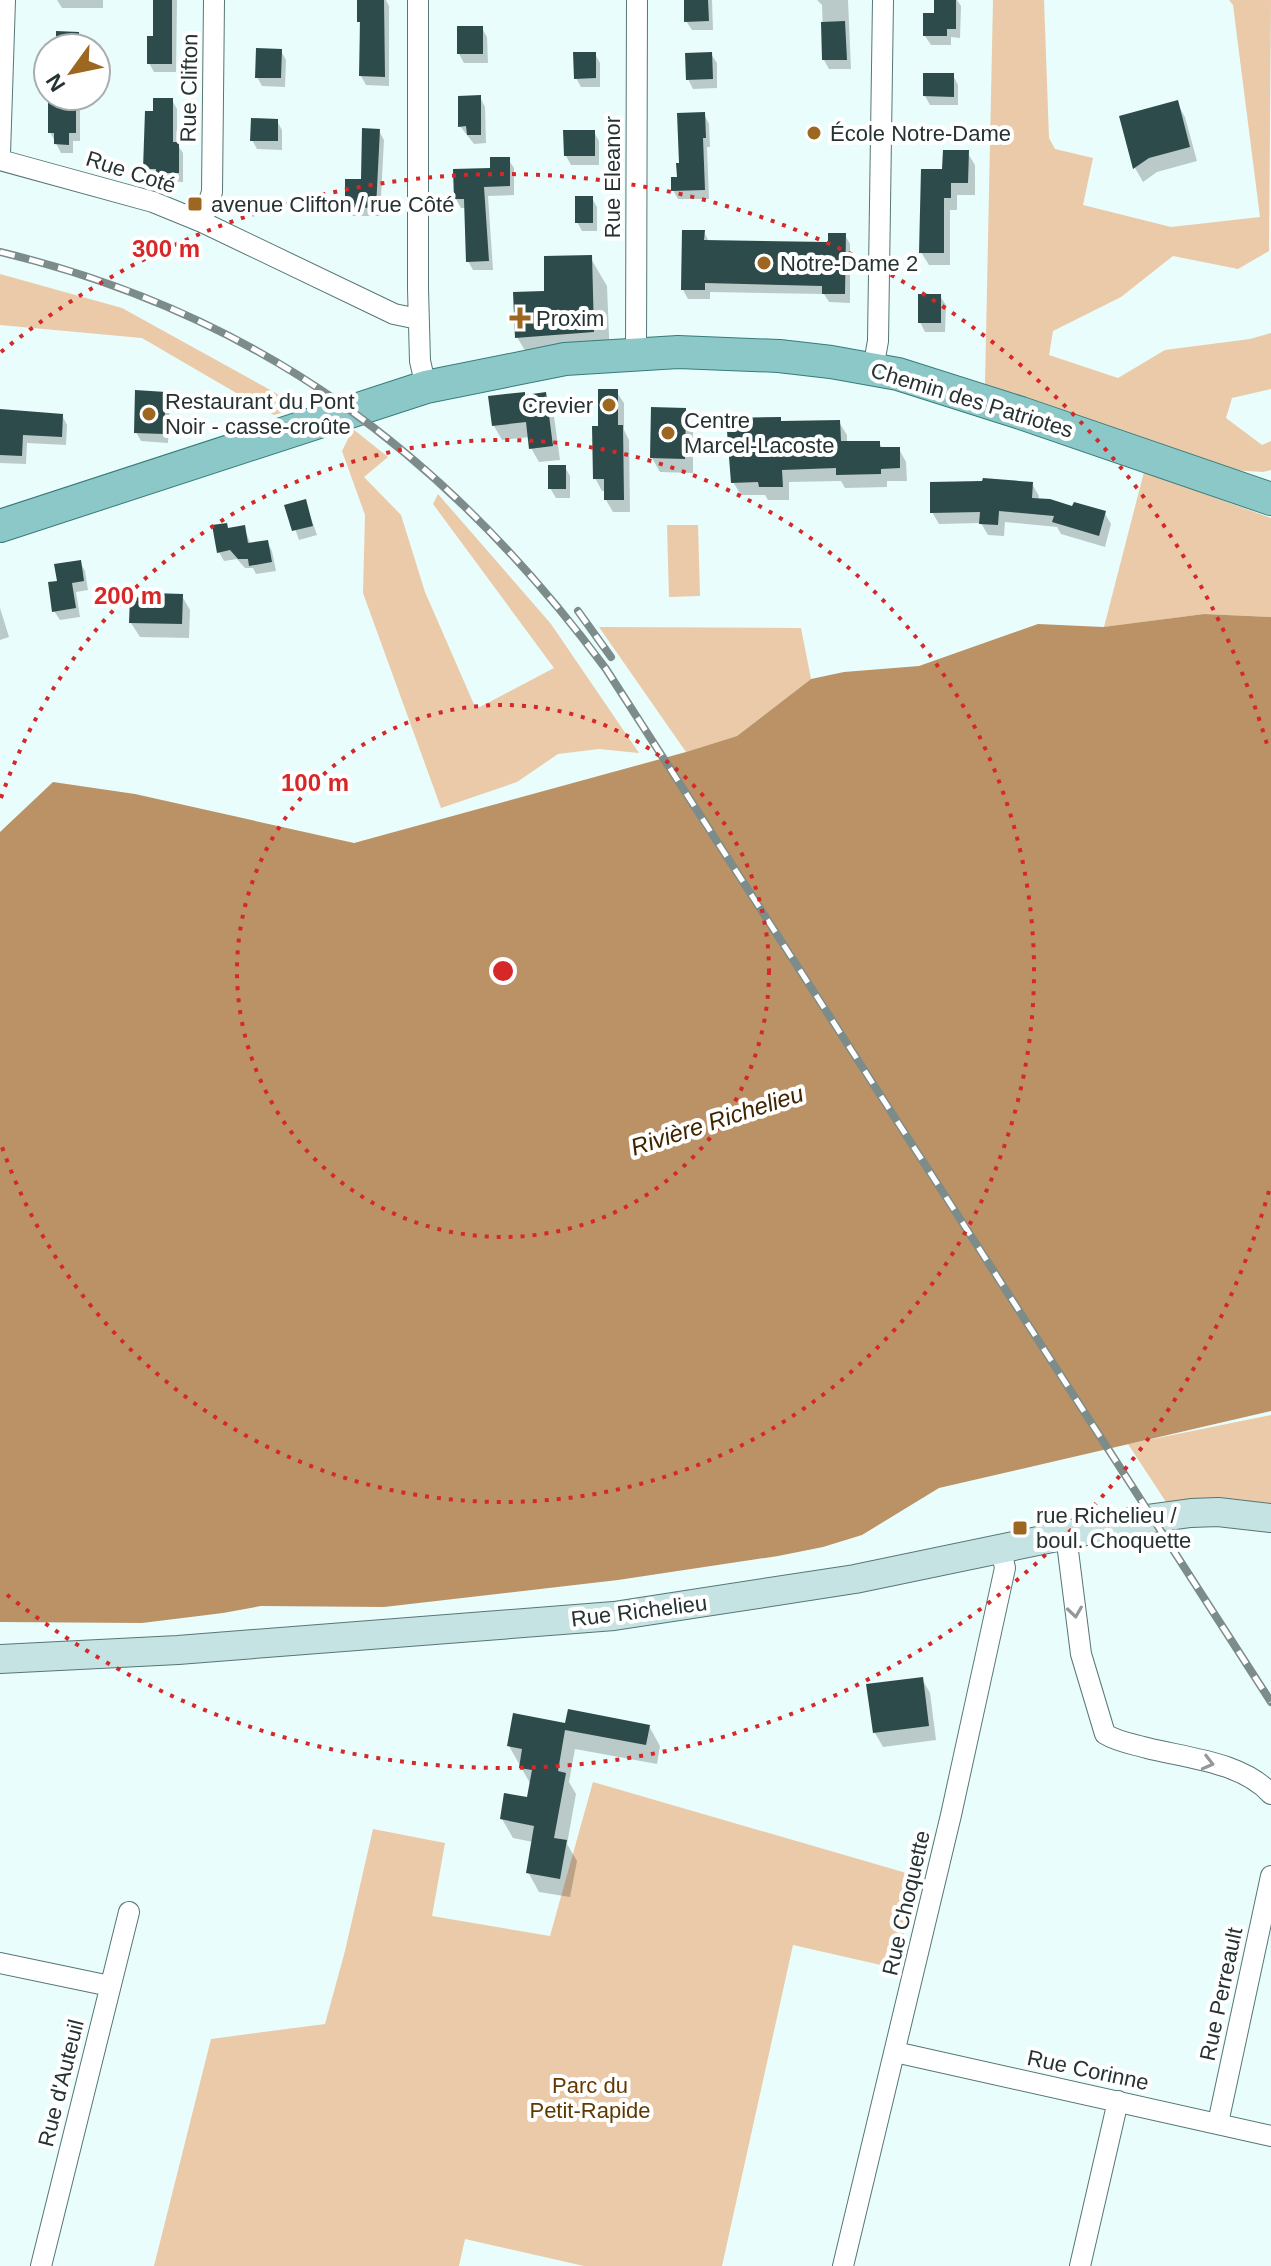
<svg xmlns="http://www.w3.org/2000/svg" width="1271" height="2266" viewBox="0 0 1271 2266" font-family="Arial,sans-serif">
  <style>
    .green { fill: #eacaa8 }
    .water { fill: #bb9266 }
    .shadow { fill: #0003 }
    .building { fill: #2d4b4a }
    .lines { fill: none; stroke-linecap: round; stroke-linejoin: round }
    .minor-casing { stroke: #577675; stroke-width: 22 }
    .secondary-casing { stroke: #577675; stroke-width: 30 }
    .primary-casing { stroke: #367c7a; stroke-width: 34 }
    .minor { stroke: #fff; stroke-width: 20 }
    .secondary { stroke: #c5e3e3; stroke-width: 28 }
    .primary { stroke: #8cc8c7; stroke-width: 32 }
    .rail-casing { stroke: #7c8c8b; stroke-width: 8 }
    .rail { stroke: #fff; stroke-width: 5; stroke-dasharray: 15; stroke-linecap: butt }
    .oneway { stroke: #929998 }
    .ring { fill: none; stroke: #d62828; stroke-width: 4; stroke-dasharray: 4 8 }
    .poi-dot { fill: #9d6621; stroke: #fff; stroke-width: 3 }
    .labels { text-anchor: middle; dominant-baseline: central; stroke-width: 8; stroke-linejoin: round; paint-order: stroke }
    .street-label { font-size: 22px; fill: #263332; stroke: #fff }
    .poi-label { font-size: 22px; fill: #263332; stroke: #fff; text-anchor: start }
    .park-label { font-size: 22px; fill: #613900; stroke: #fff }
    .water-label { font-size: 24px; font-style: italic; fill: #402400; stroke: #fff }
    .centre { fill: #d62828; stroke: #fff; stroke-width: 4 }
    .ring-label { font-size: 24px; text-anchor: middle; font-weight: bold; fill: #d62828; stroke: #fff; stroke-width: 8; stroke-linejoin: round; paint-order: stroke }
  </style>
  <rect width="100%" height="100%" fill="#e9fdfc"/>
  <!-- green -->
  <path class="green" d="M993 0H1044L1049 138 1055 149 1093 158 1083 205 1171 227 1260 217 1233 5 1229 0H1271L1269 251 1238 269 1173 256 1121 297 1053 331 1049 355 1118 378 1165 350 1250 339 1271 333V389L1232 398 1226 418 1262 445 1271 441V470L1263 472 1232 470 985 385Z
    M0 274 122 308 301 407 274 415 142 338 0 325Z
    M353 429 388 457 364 477 401 515 425 592 476 709 554 668 433 504 438 494 551 624 639 753 599 749 558 754 517 782 441 808 363 593 365 515 342 451Z
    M1144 472 1271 518V617L1204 614 1104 627Z
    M667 525H698L700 596 669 597Z
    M599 627 801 628 811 679 737 736 686 752Z
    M1271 1415V1505L1194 1499 1166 1502 1128 1444Z
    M593 1782 920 1877 894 1968 793 1945 722 2266H584L465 2239 459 2266H154L211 2039 325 2024 345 1951 373 1829 445 1843 432 1916 550 1936Z"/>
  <!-- water -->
  <path class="water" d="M1204 614 1271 617V1411L939 1488 862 1535 823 1547 778 1556 618 1580 384 1607 261 1606 223 1613 142 1623 0 1622V832L53 782 135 794 354 843 686 752 737 736 811 679 844 672 919 666 1038 624 1103 627Z"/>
  <!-- shadow -->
  <path class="shadow" d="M57 0H103V8H62Z
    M155 0H177L176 72H154L149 63 155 38Z
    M359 0H386L389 6V86L366 85 361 76Z
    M686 0H712L713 30H692L686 21Z
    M817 0H848L851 69H829L824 60 822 5Z
    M936 0H957L961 6 960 38 951 37V45H931L925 36 936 15Z
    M482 28 487 37 488 63H464L459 54Z
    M78 34 83 48H58Z
    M281 51 286 60 285 87 262 86 257 77Z
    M595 54 600 63V87H581L576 78Z
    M711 54 717 63V88L693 89 688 79Z
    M953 75 958 85V105H930L925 96Z
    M480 97 485 107 486 143 474 144 460 126Z
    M75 100 80 109V141H73V153H61L50 132Z
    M172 100 177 109V144L183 153V182L164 181 162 178 150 177 145 168 155 113Z
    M1177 103 1185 117 1197 161 1157 172 1143 182 1135 168 1122 117Z
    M704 114 709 124 710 147H707L709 199H678L673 190Z
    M277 121 282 130V150L257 149 252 140Z
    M379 131 384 140 380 216H352L347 207 363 181Z
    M594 132 599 141V165H571L566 156Z
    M967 152 975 165V195H957V210H950V265H929L921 252 944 171Z
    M508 159 514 168V195L488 196 493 270H473L468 261 466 208H461L456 199Z
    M592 198 597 207V231H582L577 222Z
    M704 232 709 242 830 244 845 235 850 244V303L829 302 824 294 710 292V299H688L683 290Z
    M590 257 607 286 610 360 534 366 517 337 546 293Z
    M940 296 946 305 945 332H925L920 322Z
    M616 391 624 403V430L629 440 630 512H613L606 500V491H602L595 478 600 428Z
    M165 393 170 403 168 443 141 441 136 432Z
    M545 395 553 409 560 460 539 462 531 448 530 437 502 440 494 426 525 397Z
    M685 410 693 424V473L660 472 652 458Z
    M0 412 62 415 67 425 66 445 27 443 26 464 0 463Z
    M839 422 847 435V443H879L883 449H899L906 462 907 481H887V487L845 488 841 481 789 482V500H768L765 495H741L733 482Z
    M565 467 570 476V498H556L550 488Z
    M984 483 1032 484 1039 496 1038 500 1104 512 1111 524 1105 547 1061 534 1057 527 1005 522 1004 536 988 535 981 523 939 524 932 512Z
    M305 501 317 535 299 540 287 506Z
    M244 528 251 545 267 542 272 551 276 571 256 574 253 568H245L237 559 224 561 219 552 229 530Z
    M80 562 85 571 88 590 76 592 80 617 60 620 54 611 59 583Z
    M182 596 190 610 189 638 140 637 131 623 153 600Z
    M0 608 9 637 0 640Z
    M922 1679 930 1693 936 1740 883 1747 875 1733Z
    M567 1725 649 1726 660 1746 657 1764 575 1749 569 1782 576 1794 567 1844 577 1861 570 1897 539 1892 528 1872 533 1842 513 1838 502 1819 528 1799 531 1785 509 1746Z"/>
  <!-- building -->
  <path class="building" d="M153 0H172V64H147V36H153Z
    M357 0H384L385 77 359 76 360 22H357Z
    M684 0H708L709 21 684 22Z
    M934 0H956V29H947V36H923V13H934Z
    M845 21 847 60H822L821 22Z
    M457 26H483V54H457Z
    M56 31 79 32V48H56Z
    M256 48 282 49 281 78H255Z
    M573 52H596V78L574 79Z
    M712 52 713 79 686 80 685 53Z
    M923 73H954V97L923 96Z
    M481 95V135H467L466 126 458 127V96Z
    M48 97 76 98V133H69V145L54 144V133H48Z
    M153 98H173V142H179V173H156V169H143L145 111H153Z
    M1178 100 1190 147 1149 158 1133 169 1119 116Z
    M705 112 706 138H703L705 190 671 191V177H677L676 163H679L677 113Z
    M251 118 278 119V141H250Z
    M362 128 380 129 376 208 345 207V179H361Z
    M563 130H595V156H564Z
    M943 150H969L968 183H951V198H944V253H919L921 169H942Z
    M490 157H510V186L484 187 489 261 466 262 464 199H454L453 169 490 168Z
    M575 196H593V223H575Z
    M682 230H705L704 240 828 242V233H846L845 294H822V286L705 283V290H681Z
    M592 255 594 332 515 338 513 292 544 291V256Z
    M918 294H941V323H918Z
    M598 389H618V425H623L624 500H604V479H593L592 426H598Z
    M135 390 166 392 164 434 134 433Z
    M525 392V395L546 392 553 446 529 449 526 422 492 426 488 396Z
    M651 407 686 408 685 459 650 458Z
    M0 409 63 414 62 437 23 435 22 456 0 455Z
    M781 417V421L840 420 841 441H880V447H900V468L881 469V474L836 475V468L782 470 783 487H759L758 482 731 483 726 418Z
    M548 465H566V489H548Z
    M983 478 1033 482 1032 498 1050 499 1072 506 1074 502 1106 511 1099 536 1052 522 1054 516 999 511 998 525 979 524 980 512 930 513V482L982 481Z
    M306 499 313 526 292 531 284 505Z
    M227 523 228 528 245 525 248 543 268 540 272 562 249 566 248 559H238L230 550 217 553 212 525Z
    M81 560 84 581 72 583 76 608 52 612 48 582 57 581 54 564Z
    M151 593 183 594 182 624 129 623 130 597 151 598Z
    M923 1677 929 1726 873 1733 866 1684Z
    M568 1709 650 1725 646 1745 565 1730 558 1771 566 1773 554 1838 567 1840 560 1879 526 1873 534 1826 500 1819 504 1793 527 1797 532 1770 519 1768 522 1749 507 1746 513 1713 565 1723Z"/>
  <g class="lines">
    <defs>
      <path id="minor" d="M418 0V289L420 361 426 387
        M0 154 5 0
        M0 160 153 202 202 222 394 314 418 319
        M202 222 212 192 214 0
        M636 354 637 0
        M873 369 878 341 883 0
        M1066 1535 1081 1654 1105 1734C1118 1742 1133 1744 1147 1748 1187 1758 1242 1762 1271 1794
        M0 1963 110 1986
        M895 2052 1271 2136
        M1218 2123 1271 1876
        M41 2266 129 1912
        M843 2266 951 1815 1005 1568 1001 1549
        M1080 2266 1118 2101"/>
      <path id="secondary" d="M0 1659 178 1650 614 1616 855 1579 1139 1520 1191 1513 1218 1512 1271 1518"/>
      <path id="primary" d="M0 526 426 387 565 359 678 352 779 356 831 362 898 374 1021 413 1271 499"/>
    </defs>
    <!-- minor casing -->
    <use href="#minor" class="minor-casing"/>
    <!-- secondary casing -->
    <use href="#secondary" class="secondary-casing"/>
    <!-- primary casing -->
    <use href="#primary" class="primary-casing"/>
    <!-- minor -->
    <use href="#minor" class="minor"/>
    <!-- secondary -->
    <use href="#secondary" class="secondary"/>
    <!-- primary -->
    <use href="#primary" class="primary"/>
    <defs>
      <path id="rail" d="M0 252C260 314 448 456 606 669L1271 1702
        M578 611 611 657"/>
    </defs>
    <!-- rail casing -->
    <use href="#rail" class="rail-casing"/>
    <!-- rail -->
    <use href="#rail" class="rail"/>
  </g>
  <!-- one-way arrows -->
  <defs><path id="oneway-chevron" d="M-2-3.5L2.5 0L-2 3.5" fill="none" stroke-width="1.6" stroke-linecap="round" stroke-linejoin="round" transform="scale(2)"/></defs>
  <g class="oneway">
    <use href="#oneway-chevron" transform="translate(1075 1612) rotate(82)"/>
    <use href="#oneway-chevron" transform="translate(1208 1763) rotate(14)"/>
  </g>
  <!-- distance rings -->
  <g class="ring">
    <circle cx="503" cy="971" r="266"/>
    <path d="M1 798A531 531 0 1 1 1 1144"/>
    <path d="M1269 1191A797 797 0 0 1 1 1590M1 352A797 797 0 0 1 1269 751"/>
  </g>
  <!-- markers -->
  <g class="poi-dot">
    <circle cx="814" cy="133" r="8"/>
    <rect x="187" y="196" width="16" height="16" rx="4"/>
    <circle cx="764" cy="263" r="8"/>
    <path d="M516 306h8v8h8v8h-8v8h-8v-8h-8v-8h8z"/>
    <circle cx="609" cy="405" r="8"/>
    <circle cx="149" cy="414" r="8"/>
    <circle cx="668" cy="433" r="8"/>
    <rect x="1012" y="1520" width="16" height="16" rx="4"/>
  </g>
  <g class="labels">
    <!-- street labels -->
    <g class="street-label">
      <text transform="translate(189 88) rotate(-89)">Rue Clifton</text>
      <text transform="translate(131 172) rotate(18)">Rue Coté</text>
      <text transform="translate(612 177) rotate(-90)">Rue Eleanor</text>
      <text transform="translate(972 400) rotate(17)">Chemin des Patriotes</text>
      <text transform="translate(639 1611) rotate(-7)">Rue Richelieu</text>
      <text transform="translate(906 1903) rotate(-77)">Rue Choquette</text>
      <text transform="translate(1221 1994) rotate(-78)">Rue Perreault</text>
      <text transform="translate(1088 2070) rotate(12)">Rue Corinne</text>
      <text transform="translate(61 2083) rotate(-76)">Rue d'Auteuil</text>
    </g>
    <!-- poi labels -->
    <g class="poi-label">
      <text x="830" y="133">École Notre-Dame</text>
      <text x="211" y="204">avenue Clifton / rue Côté</text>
      <text x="780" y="263">Notre-Dame 2</text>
      <text x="536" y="318">Proxim</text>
      <text x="165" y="401">Restaurant du Pont<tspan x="165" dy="25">Noir - casse-croûte</tspan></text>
      <text x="593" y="405" text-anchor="end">Crevier</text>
      <text x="684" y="420">Centre<tspan x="684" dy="25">Marcel-Lacoste</tspan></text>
      <text x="1036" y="1515">rue Richelieu /<tspan x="1036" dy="25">boul. Choquette</tspan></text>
    </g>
    <!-- park labels -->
    <g class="park-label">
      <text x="590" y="2085">Parc du<tspan x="590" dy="25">Petit-Rapide</tspan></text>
    </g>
    <!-- water labels -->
    <g class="water-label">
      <text transform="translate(717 1120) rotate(-18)">Rivière Richelieu</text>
    </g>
  </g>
  <circle cx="503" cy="971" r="12" class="centre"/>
  <g class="ring-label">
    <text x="166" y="257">300 m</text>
    <text x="128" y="604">200 m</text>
    <text x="315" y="791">100 m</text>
  </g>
  <!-- north arrow -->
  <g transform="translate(72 72) rotate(237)"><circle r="38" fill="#ffffff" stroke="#a8adad" stroke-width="2"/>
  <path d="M0-6L14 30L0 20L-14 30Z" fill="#9d6621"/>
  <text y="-12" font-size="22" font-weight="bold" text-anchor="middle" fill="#263332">N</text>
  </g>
</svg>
